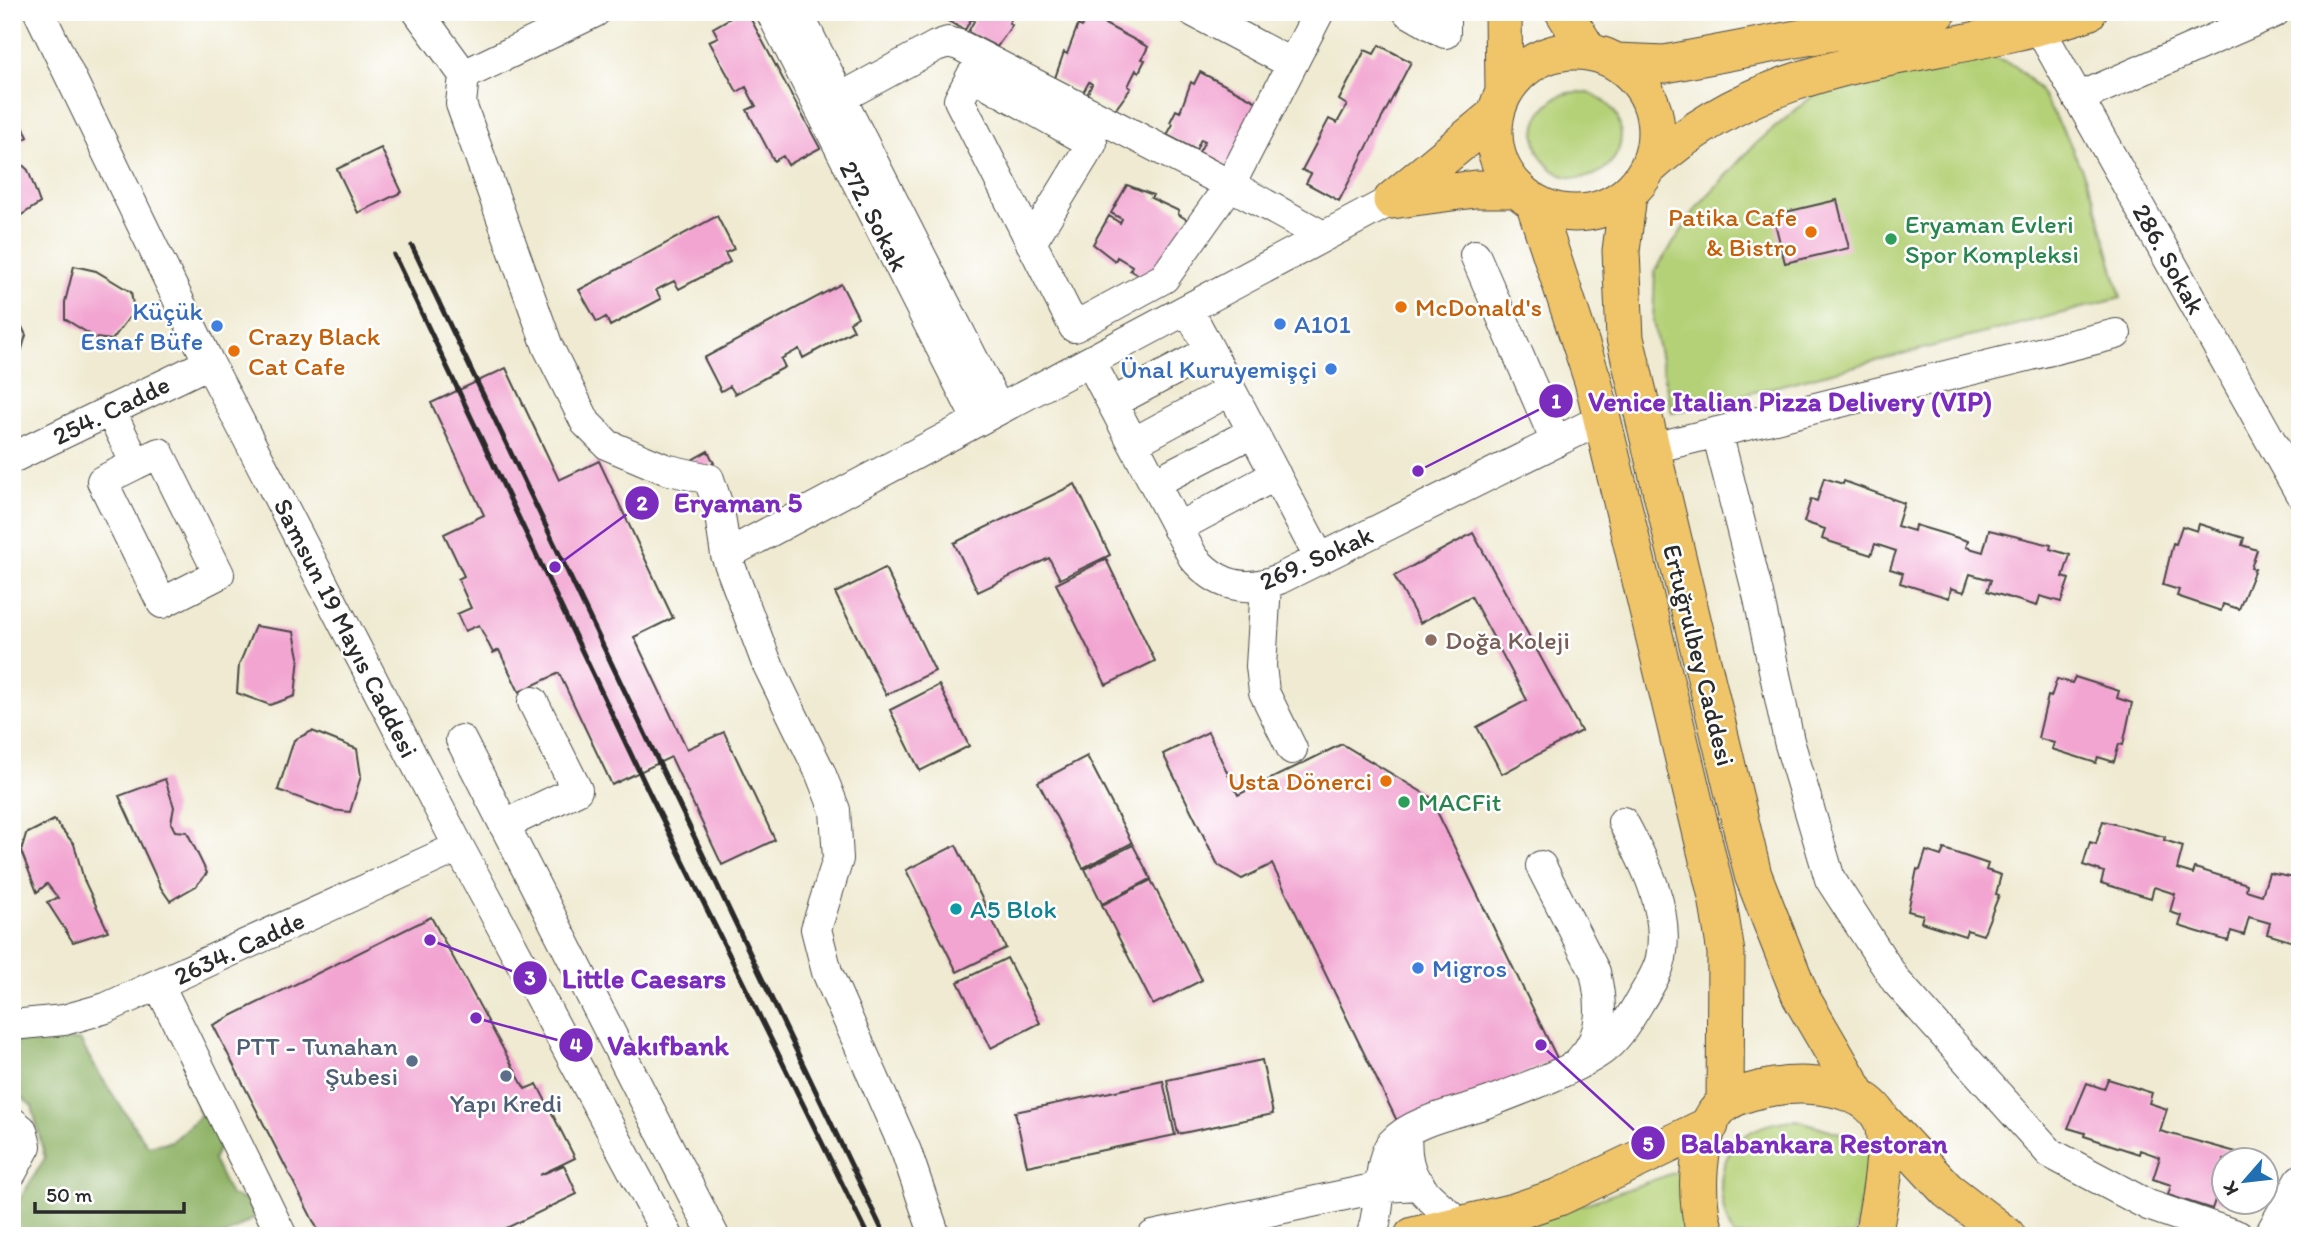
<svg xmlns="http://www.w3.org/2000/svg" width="2312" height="1248" viewBox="0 0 2312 1248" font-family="Itim,sans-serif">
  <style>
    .green { fill: #b5d178; stroke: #707e52; stroke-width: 2 }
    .forest { fill: #90b368; stroke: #5e6f4a; stroke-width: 2 }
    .building { fill: #f2a5d1 }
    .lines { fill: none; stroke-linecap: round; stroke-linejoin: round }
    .minor-casing { stroke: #484844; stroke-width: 32 }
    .major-casing { stroke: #484844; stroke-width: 39 }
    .minor { stroke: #fff; stroke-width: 30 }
    .major { stroke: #f0c469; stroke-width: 37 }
    .rail { stroke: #2b2b2b; stroke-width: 5 }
    .food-dot { fill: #e8710a; stroke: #fff; stroke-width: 2.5 }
    .leisure-dot { fill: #2e9e5b; stroke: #fff; stroke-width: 2.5 }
    .shop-dot { fill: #3f7fe0; stroke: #fff; stroke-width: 2.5 }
    .education-dot { fill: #8d6e63; stroke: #fff; stroke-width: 2.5 }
    .culture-dot { fill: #0f9aa8; stroke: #fff; stroke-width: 2.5 }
    .service-dot { fill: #5c6f8a; stroke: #fff; stroke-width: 2.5 }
    .labels { text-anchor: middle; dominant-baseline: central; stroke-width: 5; stroke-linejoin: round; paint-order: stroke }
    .street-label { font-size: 26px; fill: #2b2b2b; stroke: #fff }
    .food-label { font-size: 26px; fill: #c56008; stroke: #fff; text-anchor: end }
    .leisure-label { font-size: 26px; fill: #27864d; stroke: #fff; text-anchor: start }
    .shop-label { font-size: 26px; fill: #366cbe; stroke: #fff; text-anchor: end }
    .education-label { font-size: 26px; fill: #785e54; stroke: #fff; text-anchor: start }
    .culture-label { font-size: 26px; fill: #0d838f; stroke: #fff; text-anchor: start }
    .service-label { font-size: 26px; fill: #4e5e75; stroke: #fff; text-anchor: end }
    .leader { fill: none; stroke: #7b2cbf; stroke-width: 2.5 }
    .callout-dot { fill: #7b2cbf; stroke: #fff; stroke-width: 2.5 }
    .mark-label { font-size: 21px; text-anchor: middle; font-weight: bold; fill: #fff }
    .callout-label { font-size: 28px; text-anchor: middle; font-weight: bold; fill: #7b2cbf; stroke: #fff; stroke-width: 5; stroke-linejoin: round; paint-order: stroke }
  </style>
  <rect width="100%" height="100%" fill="#fff"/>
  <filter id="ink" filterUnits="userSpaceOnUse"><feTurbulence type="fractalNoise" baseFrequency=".0143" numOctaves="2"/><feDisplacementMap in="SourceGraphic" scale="14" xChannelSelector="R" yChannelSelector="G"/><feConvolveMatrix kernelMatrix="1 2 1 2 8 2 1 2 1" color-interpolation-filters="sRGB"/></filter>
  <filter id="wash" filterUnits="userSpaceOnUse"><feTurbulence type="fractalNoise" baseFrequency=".00686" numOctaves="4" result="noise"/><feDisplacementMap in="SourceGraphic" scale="28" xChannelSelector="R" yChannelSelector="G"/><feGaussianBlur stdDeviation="1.57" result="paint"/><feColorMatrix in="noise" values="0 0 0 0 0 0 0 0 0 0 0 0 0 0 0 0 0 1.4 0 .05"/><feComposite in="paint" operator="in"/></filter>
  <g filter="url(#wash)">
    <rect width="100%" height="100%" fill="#efead1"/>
    <!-- green -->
    <path class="green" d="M1991 57 2015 66 2038 88 2067 137 2094 197 2121 298 1672 413 1653 322 1655 271 1697 207 1754 145 1815 94 1857 82Z
      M1535 135a43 43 0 1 1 86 0a43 43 0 1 1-86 0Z
      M1797 1120 1849 1136 1870 1154 1854 1236H1733C1705 1174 1726 1123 1797 1120Z
      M1679 1171 1686 1236H1489L1502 1233Z"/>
    <!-- forest -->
    <path class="forest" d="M80 1040C99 1077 125 1112 148 1146L172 1141 201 1115 185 1078 193 1070 222 1140 213 1160 230 1195 249 1201 255 1217 224 1236H12V1212L45 1158 32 1106 12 1090V1041Z"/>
    <g id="blocks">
      <!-- building -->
      <path class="building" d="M741 12H747L820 148 788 165 783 156 774 161 747 110 756 106 751 97 746 87 737 92 709 41 718 37 713 28Z
        M937 12H1015L1009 23 1012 25 997 47 968 32 974 21 971 19 965 30 936 15Z
        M1088 15 1148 47 1142 59 1145 60 1139 72 1136 70 1128 86 1131 88 1115 110 1087 95 1092 84 1089 82 1083 93 1055 78 1064 52 1067 54 1078 25 1082 27Z
        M1379 45 1411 62 1339 201 1306 183 1311 174 1302 170 1329 119 1337 123 1347 105 1339 100 1365 50 1374 54Z
        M1200 72 1261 104 1227 167 1199 152 1205 141 1201 139 1196 150 1167 135 1173 124 1170 122 1176 110 1180 112 1191 82 1194 84Z
        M12 103 28 137 12 146Z
        M381 148 402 192 358 213 337 169Z
        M12 155 28 170 40 203 12 221Z
        M1127 185 1153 195 1151 198 1179 211 1178 214 1189 221 1155 280 1141 276 1130 270 1132 266 1117 257 1115 261 1093 244 1109 216 1120 223 1122 219 1111 213Z
        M1837 200 1849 248 1785 263 1773 215Z
        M717 216 734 249 725 253 730 262 679 289 674 281 656 290 661 299 610 326 606 317 597 322 579 290Z
        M74 266 96 271 131 292 134 311 112 340 96 338 65 319V302Z
        M841 284 858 317 850 322 854 330 803 358 799 349 781 359 785 367 735 394 730 386 721 391 704 358Z
        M12 316 17 317 26 335 13 380Z
        M506 368 559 480 599 461 673 618 634 637 687 749 724 732 775 840 722 865 671 757 612 785 559 673 519 692 499 650 493 653 479 625 465 631 457 614 471 608 458 579 464 576 444 534 484 515 431 403Z
        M708 451 714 463 698 471 692 460Z
        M1824 478 1843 484 1844 481 1904 503 1897 526 1914 531 1915 525 1968 541 1966 547 1983 552 1989 530 2051 545 2050 549 2070 555 2063 577 2069 579 2061 602 2040 596 2037 606 1987 591 1991 580 1970 574 1964 592 1951 588 1949 598 1900 583 1903 573 1890 569 1896 551 1875 544 1871 555 1822 539 1825 529 1804 522 1811 499 1817 501Z
        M1075 484 1110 555 1060 579 1049 558 978 592 954 543Z
        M2199 524 2244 538 2242 545 2257 550 2251 568 2255 569 2239 609 2223 604 2221 611 2177 596 2179 590 2163 585 2173 543 2176 544 2182 526 2197 531Z
        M1473 533 1581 731 1502 774 1477 727 1527 700 1471 596 1420 623 1394 576Z
        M1106 559 1155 661 1106 685 1056 584Z
        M885 568 935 671 886 695 835 593Z
        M255 626 294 632 299 657 295 696 270 705 237 693 239 665Z
        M2075 677 2119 691 2117 698 2132 703 2123 745 2119 744 2114 762 2098 757 2096 763 2052 749 2054 743 2038 738 2048 696 2051 697 2057 679 2072 683Z
        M939 685 969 746 920 771 890 710Z
        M312 731 357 749 361 776 350 812 332 810 278 790 294 740Z
        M1208 732 1238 795 1342 744 1430 797 1557 1058 1490 1090 1398 1123 1272 864 1242 879 1218 865 1163 754Z
        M1087 756 1132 843 1083 868 1038 782Z
        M165 779 174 807 171 823 175 831 187 832 207 873 196 886 170 901 161 888 119 796Z
        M54 820 74 844 84 880 108 931 73 942 47 902 58 898 47 884 37 892 21 851 26 834Z
        M2103 821 2165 837 2164 840 2183 846 2177 869 2193 874 2195 868 2247 884 2246 890 2262 895 2269 873 2300 879V944L2267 934 2270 923 2249 917 2244 935 2231 931 2228 941 2179 926 2182 916 2170 912 2175 894 2154 887 2151 898 2101 883 2104 872 2083 865 2090 842 2096 844Z
        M956 845 1006 948 957 972 906 870Z
        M1133 845 1151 879 1102 904 1085 869Z
        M1944 849 1988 864 1986 870 2001 875 1996 894 1999 895 1983 935 1967 930 1965 936 1921 922 1923 915 1908 911 1917 869 1920 870 1926 851 1941 856Z
        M1151 880 1202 980 1153 1005 1102 905Z
        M431 917 525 1089 537 1084 575 1158 540 1175 564 1165 577 1194 490 1236H321L213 1025Z
        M1007 958 1040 1023 991 1048 958 982Z
        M1262 1060 1273 1114 1178 1134 1167 1080Z
        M2108 1079 2152 1093 2149 1103 2167 1109 2160 1131 2236 1152 2235 1156 2249 1160H2224V1203L2215 1200 2212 1209 2168 1195 2171 1185 2153 1179 2160 1157 2140 1150 2139 1154 2084 1136 2085 1133 2068 1128 2087 1083 2104 1089Z
        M1163 1081 1175 1135 1027 1166 1015 1112Z"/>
    </g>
  </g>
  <g filter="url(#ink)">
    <use href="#blocks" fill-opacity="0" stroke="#484844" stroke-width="2"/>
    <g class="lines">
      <defs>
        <path id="minor" d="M39 12 209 363 459 847 668 1236
          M418 12 464 75 595 12
          M771 12 977 419
          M797 12 998 408
          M1194 12 1292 64
          M1408 12 1445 33V12
          M2038 26 2300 493
          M464 75 461 104 548 347 586 423 608 445 665 469 709 479 719 509 726 555 766 661 820 772 835 810 838 859 816 929 827 972 906 1151 935 1236
          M2078 98 2275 12
          M820 109 936 46 948 42 959 45 1230 185 1319 12
          M1031 243 1092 143 972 75 959 100 1074 327 1164 278 1230 185 1323 236
          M1475 255 1556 442
          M1188 309 1320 559
          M1090 361 1193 557C1216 585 1245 594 1279 579L1602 419
          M1112 403 1210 351
          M110 410 136 464 102 481 162 603 219 574 159 453 136 464
          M1717 432 1758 594 1789 741 1830 879 1896 981 2050 1153 2148 1205 2238 1236
          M1133 443 1231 390
          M1649 449 2116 334
          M12 458 209 363
          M1154 483 1253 432
          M1177 528 1276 475
          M726 555 1392 200
          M1266 585 1261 666 1264 692 1292 749
          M461 740 714 1236
          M504 825 577 790 533 702
          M1541 866 1595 972C1602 1003 1605 1034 1581 1059
          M159 985 282 1236
          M12 1025 64 1020 106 1008 459 847
          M12 1122 22 1130 26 1146 12 1172
          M1407 1131C1402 1182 1426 1194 1462 1225
          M1153 1236 1382 1187 1420 1185
          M1371 1236C1382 1211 1377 1160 1392 1143 1414 1119 1459 1113 1489 1102 1518 1091 1582 1067 1605 1048 1620 1035 1630 1018 1640 1001 1647 989 1658 973 1661 958 1670 910 1645 863 1623 822
          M2269 1236 2300 1180"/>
        <path id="major" d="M1503 12 1504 92
          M1564 12 1589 52
          M1494 132a81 81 0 1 1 162 0a81 81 0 1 1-162 0Z
          M1616 62 1665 64 1938 12
          M1496 114 1392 200 1475 189H1518
          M1650 166C1781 47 1931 64 2088 12
          M1628 195 1621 251 1625 338 1753 875 1801 997 1857 1093
          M1534 202 1593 381 1717 897 1726 953 1725 1104
          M1881 1119 1947 1190 2007 1236
          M1413 1236 1514 1212 1559 1197 1710 1125
          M1707 1236C1693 1206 1695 1125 1724 1104 1760 1079 1859 1074 1881 1119 1892 1144 1878 1209 1873 1236"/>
      </defs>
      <!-- minor casing -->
      <use href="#minor" class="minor-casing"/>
      <!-- major casing -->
      <use href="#major" class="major-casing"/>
      <!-- minor -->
      <use href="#minor" class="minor"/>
      <!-- major -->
      <use href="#major" class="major"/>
      <!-- rail -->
      <path class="rail" d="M412 246 885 1236
        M394 255 648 790 868 1236"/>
    </g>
  </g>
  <!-- markers -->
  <g class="food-dot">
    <circle cx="1811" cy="232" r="7"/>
    <circle cx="1401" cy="307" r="7"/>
    <circle cx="234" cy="351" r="7"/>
    <circle cx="1386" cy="781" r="7"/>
  </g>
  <g class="leisure-dot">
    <circle cx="1891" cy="239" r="7"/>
    <circle cx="1404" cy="802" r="7"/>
  </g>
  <g class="shop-dot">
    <circle cx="1280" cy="324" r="7"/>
    <circle cx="217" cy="326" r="7"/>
    <circle cx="1331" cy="369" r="7"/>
    <circle cx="1418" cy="968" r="7"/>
  </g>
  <circle class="education-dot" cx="1431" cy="640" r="7"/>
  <circle class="culture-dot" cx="956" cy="909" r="7"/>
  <g class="service-dot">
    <circle cx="412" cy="1061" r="7"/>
    <circle cx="506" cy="1076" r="7"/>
  </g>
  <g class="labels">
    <!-- street labels -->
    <g class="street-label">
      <text transform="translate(874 216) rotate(63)">272. Sokak</text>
      <text transform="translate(2169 259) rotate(61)">286. Sokak</text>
      <text transform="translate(111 410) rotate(-26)">254. Cadde</text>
      <text transform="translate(1316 558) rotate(-24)">269. Sokak</text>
      <text transform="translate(346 628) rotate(63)">Samsun 19 Mayıs Caddesi</text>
      <text transform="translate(1699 655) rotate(76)">Ertuğrulbey Caddesi</text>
      <text transform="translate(239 948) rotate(-25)">2634. Cadde</text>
    </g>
    <!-- food labels -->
    <g class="food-label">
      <text x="1797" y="217">Patika Cafe<tspan x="1797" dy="30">&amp; Bistro</tspan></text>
      <text x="1415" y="307" text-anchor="start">McDonald's</text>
      <text x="248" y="336" text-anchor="start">Crazy Black<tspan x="248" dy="30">Cat Cafe</tspan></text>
      <text x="1372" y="781">Usta Dönerci</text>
    </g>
    <!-- leisure labels -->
    <g class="leisure-label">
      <text x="1905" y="224">Eryaman Evleri<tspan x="1905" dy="30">Spor Kompleksi</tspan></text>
      <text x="1418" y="802">MACFit</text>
    </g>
    <!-- shop labels -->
    <g class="shop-label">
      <text x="203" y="311">Küçük<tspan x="203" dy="30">Esnaf Büfe</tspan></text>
      <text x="1294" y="324" text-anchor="start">A101</text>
      <text x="1317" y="369">Ünal Kuruyemişçi</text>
      <text x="1432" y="968" text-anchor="start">Migros</text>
    </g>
    <!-- education labels -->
    <g class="education-label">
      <text x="1445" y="640">Doğa Koleji</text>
    </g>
    <!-- culture labels -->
    <g class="culture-label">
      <text x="970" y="909">A5 Blok</text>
    </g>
    <!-- service labels -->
    <g class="service-label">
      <text x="398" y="1046">PTT - Tunahan<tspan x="398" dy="30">Şubesi</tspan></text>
      <text x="506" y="1103" text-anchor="middle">Yapı Kredi</text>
    </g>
  </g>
  <!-- callouts -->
  <path class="leader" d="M1418 471L1556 401M555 567L642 503M430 940L530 978M476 1018L576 1045M1541 1045L1648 1143"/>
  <g class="callout-dot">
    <circle cx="1418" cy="471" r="7"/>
    <circle cx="555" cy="567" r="7"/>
    <circle cx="430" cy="940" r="7"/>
    <circle cx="476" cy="1018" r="7"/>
    <circle cx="1541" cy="1045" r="7"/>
    <circle cx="1556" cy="401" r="18"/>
    <circle cx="642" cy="503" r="18"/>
    <circle cx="530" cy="978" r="18"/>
    <circle cx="576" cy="1045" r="18"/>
    <circle cx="1648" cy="1143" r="18"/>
  </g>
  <g class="mark-label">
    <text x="1556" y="408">1</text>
    <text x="642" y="510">2</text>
    <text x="530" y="985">3</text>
    <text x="576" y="1052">4</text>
    <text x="1648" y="1151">5</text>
  </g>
  <g class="callout-label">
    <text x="1790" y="411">Venice Italian Pizza Delivery (VIP)</text>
    <text x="738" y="512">Eryaman 5</text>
    <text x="644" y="988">Little Caesars</text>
    <text x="668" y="1055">Vakıfbank</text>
    <text x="1814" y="1153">Balabankara Restoran</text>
  </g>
  <!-- margin -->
  <rect width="2312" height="1248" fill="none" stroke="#fff" stroke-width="42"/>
  <!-- north arrow -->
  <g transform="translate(2245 1181) rotate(242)"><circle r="33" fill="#ffffff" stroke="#aaaaaa" stroke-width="2"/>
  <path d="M0-5L12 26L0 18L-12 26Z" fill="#1f6fb2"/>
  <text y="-10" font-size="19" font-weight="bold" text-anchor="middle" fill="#2b2b2b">K</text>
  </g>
  <!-- scale -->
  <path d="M35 1202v10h149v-10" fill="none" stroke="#2b2b2b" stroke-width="3.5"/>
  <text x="46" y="1202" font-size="21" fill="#2b2b2b" stroke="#ffffff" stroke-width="5" paint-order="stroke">50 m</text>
</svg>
